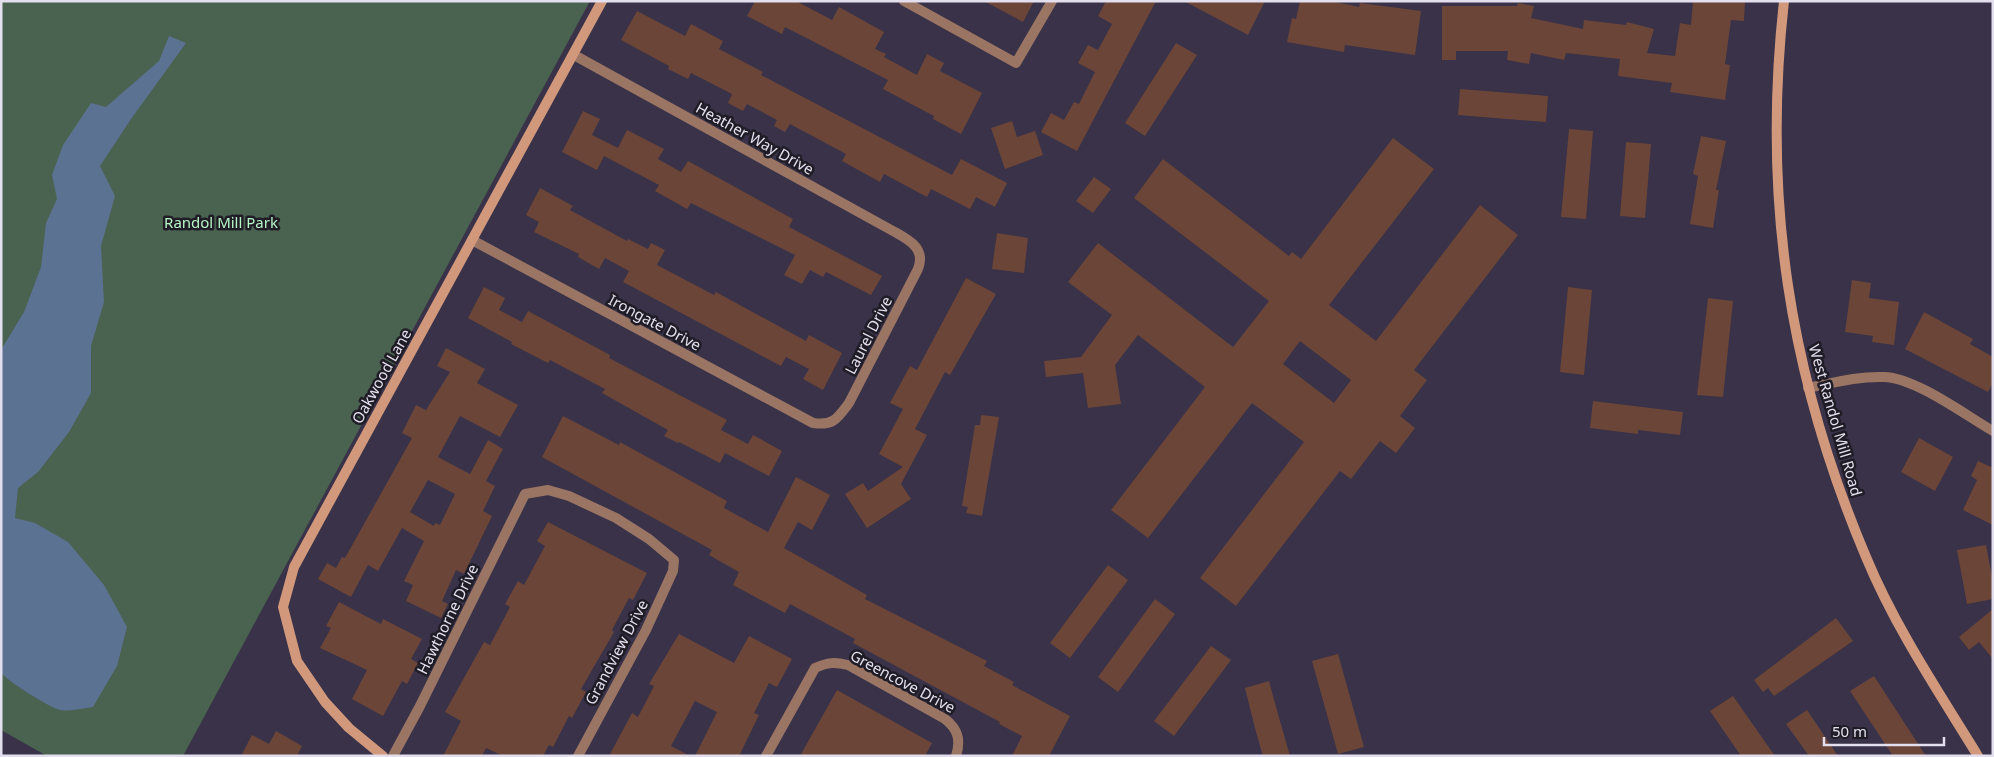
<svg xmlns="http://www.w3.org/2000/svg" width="1994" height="757" viewBox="0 0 1994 757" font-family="'Noto Sans',sans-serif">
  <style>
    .green { fill: #4a6250 }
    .water { fill: #5c7292 }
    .building { fill: #6b4538; fill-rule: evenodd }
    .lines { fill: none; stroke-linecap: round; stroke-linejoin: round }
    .street { stroke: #9a7564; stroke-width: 10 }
    .secondary { stroke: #d1987c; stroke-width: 10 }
    .labels { text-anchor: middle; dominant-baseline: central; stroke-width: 5; stroke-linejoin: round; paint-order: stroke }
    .street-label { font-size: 15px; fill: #e4dfee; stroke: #1f1c26 }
    .park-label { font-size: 15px; fill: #b7f4c6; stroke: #1f1c26 }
  </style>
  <rect width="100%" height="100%" fill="#393248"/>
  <!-- green -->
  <path class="green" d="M1 1H590L183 756H47L1 730Z"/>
  <!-- water -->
  <path class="water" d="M169 36 186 43 131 119 100 166 115 196 101 246 104 302 91 346V393L69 432 38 472 18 488 15 518 35 523 68 542 104 585 127 627 117 666 93 707C83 708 71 712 61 710 51 709 8 681 1 673V350L24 312 41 267 46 223 57 199 52 175 63 145 91 103 106 107 159 61Z"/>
  <!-- building -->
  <path class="building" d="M755 1H796L832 20 839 7 884 32 875 49 886 54 884 57 917 75 927 54 944 63 940 71 982 93 961 134 933 119 934 116 883 89 888 80 785 27 782 34 747 16Z
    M984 1H1034L1023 22Z
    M1106 1H1156L1077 151 1041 132 1051 113 1064 120 1074 102 1079 104 1095 72 1078 63 1088 45 1098 50 1112 24 1098 16Z
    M1184 1H1265L1248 35Z
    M1300 1H1331L1359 7 1360 3 1421 11 1415 55 1345 45 1344 52 1287 42 1292 18 1296 19Z
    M1693 1H1745L1744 21 1731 20 1725 64 1730 65 1725 100 1670 92 1672 83 1618 76 1620 59 1566 53 1564 60 1531 53 1529 64 1507 60 1508 51H1456V60H1442V6H1517L1518 3 1534 6 1531 18 1583 29 1584 20 1626 25 1627 22 1654 29 1647 53 1675 56 1680 23 1691 25Z
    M637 11 685 36 691 24 723 41 719 49 763 72 761 75 952 175 961 159 1007 183 995 207 976 197 970 209 931 189 927 197 884 174 880 182 842 161 846 154 790 124 785 132 774 126 777 120 747 104 743 111 728 103 732 94 691 73 688 79 668 69 669 66 621 40Z
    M1176 43 1197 55 1145 136 1125 123Z
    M1460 89 1548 96 1546 122 1458 115Z
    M583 111 600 119 592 135 618 148 627 130 664 149 658 159 681 172 688 161 793 219 789 227 882 276 871 295 826 272 823 277 810 270 802 284 784 275 795 255 691 203 687 209 655 191 659 185 604 156 597 170 562 152Z
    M1012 121 1017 137 1035 131 1043 155 1005 169 991 128Z
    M1569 129 1593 131 1586 219 1561 217Z
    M1701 136 1726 141 1716 190H1719L1713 228 1690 224 1698 176 1693 174Z
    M1393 138 1434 169 1329 305 1376 341 1480 205 1518 235 1414 370 1427 380 1400 416 1415 428 1396 453 1380 441 1351 479 1340 471 1236 606 1200 578 1304 442 1252 403 1148 538 1111 510 1205 387 1138 335 1115 365 1121 404 1088 408 1083 373 1046 377 1044 361 1081 357 1112 315 1068 282 1098 243 1233 347 1269 301 1134 198 1163 159 1289 256 1292 252 1301 259ZM1300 341 1351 380 1334 403 1283 364Z
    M1626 142 1651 144 1645 218 1620 216Z
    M1094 177 1111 189 1093 213 1076 201Z
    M540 188 573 206 570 210 627 241 628 239 648 249 651 243 665 250 657 265 714 295 716 292 806 341 809 335 842 353 823 390 803 379 809 369 786 357 781 366 623 282 629 271 605 258 599 269 578 257 579 254 534 232 539 222 526 215Z
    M997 233 1028 238 1024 273 992 269Z
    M966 278 996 294 950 375 945 372 915 429 927 435 901 484 911 499 867 528 845 494 863 483 868 491 903 467 879 454 903 409 890 403 910 366 917 370Z
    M1852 280 1871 283 1869 298 1899 302 1894 345 1872 342 1873 336 1845 332Z
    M484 287 505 298 499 310 522 322 528 311 610 355 609 358 727 420 721 430 748 444 753 435 782 451 769 476 725 453 720 463 679 442 678 443 664 436 668 430 602 393 605 389 550 360 548 363 511 344 512 342 468 318Z
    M1568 287 1592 290 1584 375 1560 372Z
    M1708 298 1733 301 1723 397 1697 395Z
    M1924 312 1973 339 1970 344 1993 357V383L1988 392 1905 349Z
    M446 348 485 369 477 383 518 405 500 437 460 416 438 457 470 474 488 440 503 449 486 481 495 486 483 511 492 516 464 574 456 570 442 601 448 604 441 618 406 601 413 585 404 581 424 541 402 528 378 571 368 565 351 597 318 579 327 563 336 568 342 557 345 558 412 438 402 433 416 405 426 410 450 372 437 366ZM428 480 455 494 440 525 435 523 434 526 410 512Z
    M1593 401 1683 412 1680 435 1638 430V434L1590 428Z
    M981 415 999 417 982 516 966 513 968 507 962 506 975 425H980Z
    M563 416 619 445 620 442 727 501 724 508 768 532 796 477 830 495 812 530 798 522 784 548 867 595 865 599 987 661 984 666 1014 682 1012 685 1070 716 1049 756H1012L1022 736 999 724 1000 722 853 643 855 639 790 604 785 613 733 585 739 572 709 555 712 550 542 457Z
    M1919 438 1953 457 1935 491 1901 472Z
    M1978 461 1993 468V525L1963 510 1977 480 1971 476Z
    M548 522 647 573 633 600 629 598 612 630 614 632 581 689 586 692 572 718 569 716 553 747 549 745 543 756H503L486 748 482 756H443L461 721 445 712 484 642 490 645 510 607 505 604 518 581 524 585 545 546 537 541Z
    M1986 545 1993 582V599L1967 604 1957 550Z
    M1108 565 1128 580 1070 658 1050 643Z
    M1155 599 1175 614 1118 692 1098 677Z
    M339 602 381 624 383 619 422 639 411 659 418 663 407 684 402 681 383 716 352 699 367 670 320 648 331 628 326 626Z
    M1993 609V659L1979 642 1969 650 1959 637Z
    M1836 618 1853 641 1774 696 1768 688 1763 692 1754 680Z
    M679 634 734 663 749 636 792 659 777 687 769 683 754 713 759 715 739 756H695L717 712 695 701 671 746 690 756H609L632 713 638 717 654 686 649 684Z
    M1211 646 1231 660 1174 736 1154 721Z
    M1338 654 1364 747 1338 754 1312 661Z
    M1874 676 1926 756H1893L1850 691Z
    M1269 681 1278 714 1290 756H1263L1256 732 1245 688Z
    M837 690 932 743 925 756H800Z
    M1733 696 1775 756H1741L1710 711Z
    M1807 710 1838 756H1809L1786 724Z
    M276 731 302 746 297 756H241L252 735 269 744Z"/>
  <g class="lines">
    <!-- street -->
    <path class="street" d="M904 1 1016 63 1052 1
      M472 240 813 423C833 426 837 419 849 403L918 269C926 248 909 240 893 231L574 55
      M1808 388C1833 383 1858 376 1884 377 1916 378 1965 415 1993 431
      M393 756 420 706 525 494 548 490 569 496 616 518 649 539 674 560 673 571 646 630 578 756
      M766 756 815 668C828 662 835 662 848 665L945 719C958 729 961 740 956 756"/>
    <!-- secondary -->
    <path class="secondary" d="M1784 1C1762 198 1789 375 1866 557 1895 627 1938 691 1978 756
      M383 756 349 728 325 702 297 661 283 607 294 567 602 1"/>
  </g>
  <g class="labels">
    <!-- street labels -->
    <g class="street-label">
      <text transform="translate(755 138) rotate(29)">Heather Way Drive</text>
      <text transform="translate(655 322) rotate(28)">Irongate Drive</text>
      <text transform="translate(868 335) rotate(-63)">Laurel Drive</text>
      <text transform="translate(381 376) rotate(-61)">Oakwood Lane</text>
      <text transform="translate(1836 420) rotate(74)">West Randol Mill Road</text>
      <text transform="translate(447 619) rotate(-64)">Hawthorne Drive</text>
      <text transform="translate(616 652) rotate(-62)">Grandview Drive</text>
      <text transform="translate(903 681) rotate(28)">Greencove Drive</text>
    </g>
    <!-- park labels -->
    <g class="park-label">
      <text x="221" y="222">Randol Mill Park</text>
    </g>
  </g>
  <!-- border -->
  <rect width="1994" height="757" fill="none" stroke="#e4dfee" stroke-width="5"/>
  <!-- scale -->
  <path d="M1824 737v8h120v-8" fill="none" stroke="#e4dfee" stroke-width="2.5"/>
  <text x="1832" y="737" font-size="15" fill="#e4dfee" stroke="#1f1c26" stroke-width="4" paint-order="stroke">50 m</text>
</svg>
